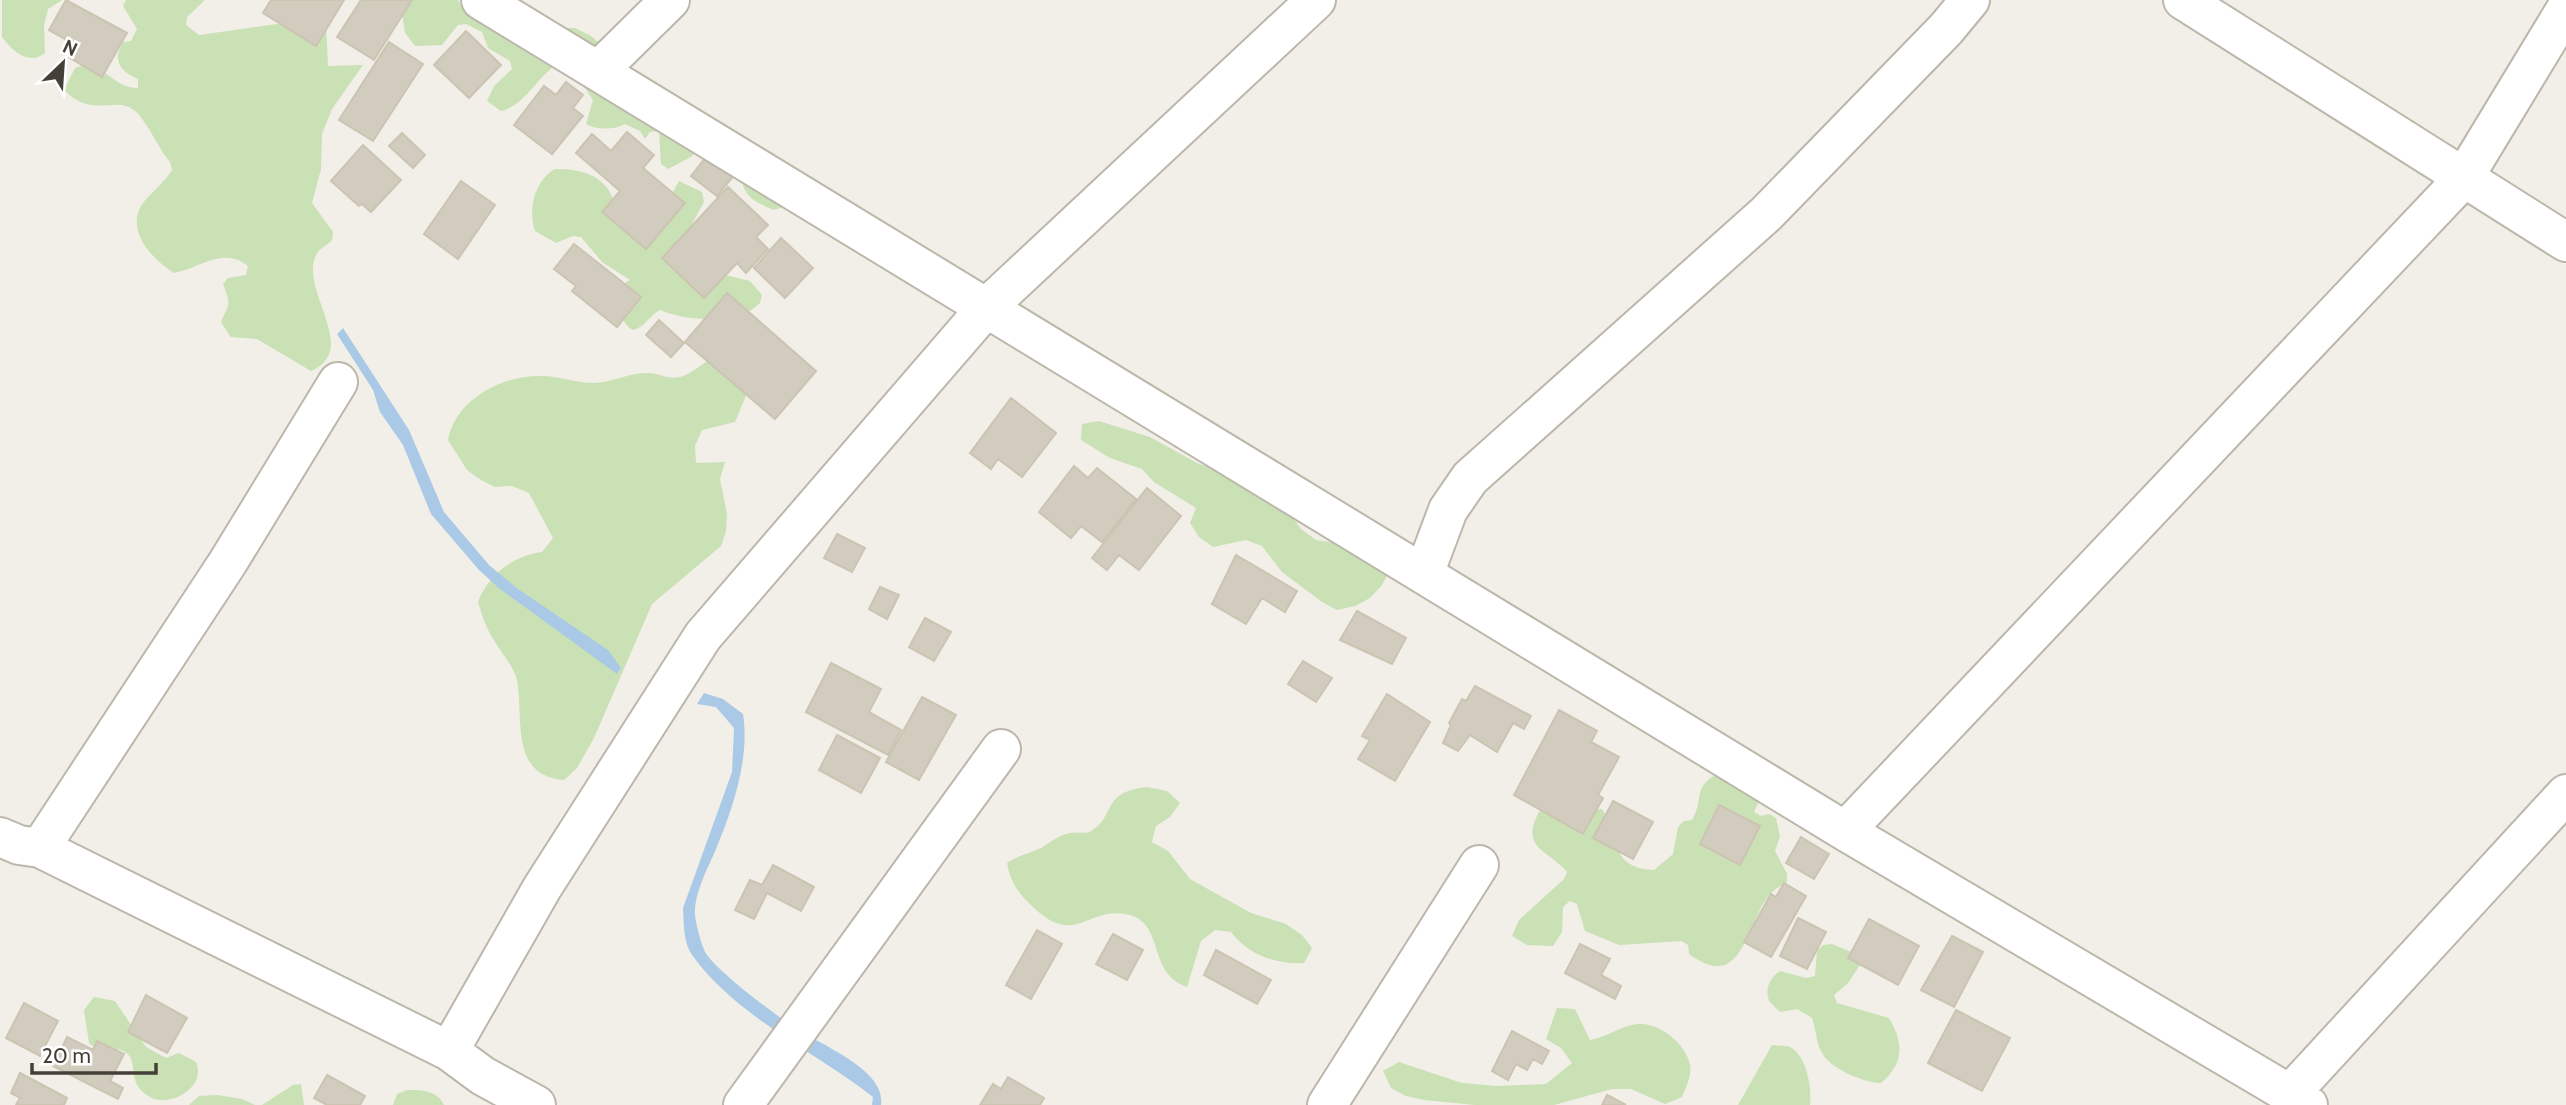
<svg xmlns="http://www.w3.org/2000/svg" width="2566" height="1105" viewBox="0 0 2566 1105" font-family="Cabin,sans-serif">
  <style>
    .green { fill: #c9e1b5 }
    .water { fill: #aac9e7 }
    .building { fill: #d2ccbe; stroke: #ccc4b2; stroke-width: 2 }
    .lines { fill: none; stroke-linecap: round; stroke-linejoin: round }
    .minor-casing { stroke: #bcb7ab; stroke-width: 42 }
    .minor { stroke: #fff; stroke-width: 38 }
  </style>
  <rect width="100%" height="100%" fill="#f1efe7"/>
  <!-- green -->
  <path class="green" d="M2 0H62L48 9 44 26 45 53C29 66 12 51 2 37Z
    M126 0H205L187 17 186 25 199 35 291 22 326 23 328 66 363 65 332 109 322 134 321 169 312 203 333 232 332 240C327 246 319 248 316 255 299 290 361 350 311 371L257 339 231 337 221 322C230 301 231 306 223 284L228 278 246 275 248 266C223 246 200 268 174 273 150 258 121 226 147 198 156 189 165 181 172 170L170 162C158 148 147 121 135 111 116 94 94 120 64 90L75 68C101 57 113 89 138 88V79C120 71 112 61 123 42L131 41 137 29 123 6Z
    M400 0H458L462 8 557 28H575L591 36 792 204 774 210C757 203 742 197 742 176L703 145 691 157 668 169 661 164 659 131 650 132 645 139 640 131 625 124C615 130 596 130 586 124L593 100 583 85 560 62C538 75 525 106 501 111L487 101 494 86 512 69 510 61 488 48 482 32 466 24 458 25 442 45 415 46 405 33Z
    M555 169C594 168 619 185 616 225L629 235 671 196 679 181 702 192 704 202 684 239 725 275 750 281 762 295 760 303C738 326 687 321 660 310 649 315 646 327 633 330 616 320 622 303 622 285L630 280 602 262 581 237 573 236 556 243 535 231C528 210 534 181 555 169Z
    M714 358 748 391 735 422 702 430 695 446 696 463 725 462 720 479 727 514 726 531 721 546 652 604 594 738 577 768 564 780C509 776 524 718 517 680 514 666 499 650 492 637 485 626 482 614 478 602 489 574 513 556 542 552L553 538 529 493 512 486 495 487 481 480 467 470 448 440C455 400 502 375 541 376 559 376 576 383 594 383 611 383 628 373 646 373 659 372 668 381 683 376 693 373 703 362 714 358Z
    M1099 421 1150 437 1197 463 1230 475 1291 515 1301 529 1316 540 1350 545 1390 570 1382 585 1370 598 1355 606 1337 610 1322 602 1282 572 1262 546 1246 540 1213 547 1199 537 1190 523 1196 508 1154 482 1142 469 1110 458 1081 440 1082 424Z
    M1722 772 1761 797 1754 812 1761 816 1769 814 1776 818 1780 836 1775 851 1787 874V882C1782 885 1773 890 1769 895 1745 925 1743 994 1689 954L1688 945 1681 941 1619 945 1585 931 1577 904 1570 901 1563 907 1562 932 1553 946 1527 945 1512 936 1519 920 1564 879 1567 872C1547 849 1518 849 1541 808L1602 809C1619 836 1609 868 1654 870L1673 854 1678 827 1684 821 1692 820C1705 798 1691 785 1722 772Z
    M1147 787 1167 791 1180 803 1170 817 1156 826 1152 842 1168 851 1190 879 1251 913 1286 924 1302 935 1312 948 1304 963C1275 965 1248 954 1231 932L1215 930 1201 941 1187 987C1147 973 1165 925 1130 915 1088 904 1077 948 1034 908 1019 894 1011 884 1007 863 1018 855 1029 854 1041 848 1050 843 1058 835 1070 833 1077 831 1084 835 1091 831 1116 817 1100 792 1147 787Z
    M1832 944 1849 951 1862 962 1848 983 1834 995 1837 1003 1889 1018C1904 1043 1904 1064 1881 1083 1864 1083 1828 1068 1821 1051 1816 1042 1816 1029 1812 1018L1797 1009 1780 1012 1769 1001C1765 988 1769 979 1780 971L1806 978 1815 976 1817 951 1823 945Z
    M94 997 115 1001 146 1047 166 1058 179 1053 196 1062C206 1085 176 1105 154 1099 123 1085 141 1062 125 1052 113 1045 100 1053 89 1043L84 1010Z
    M1557 1008 1575 1009 1590 1040C1607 1037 1620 1026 1637 1024 1658 1022 1686 1043 1690 1065 1692 1076 1686 1087 1682 1097L1665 1104 1631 1089H1612L1554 1105H1475L1424 1100 1406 1096 1391 1088 1383 1071 1399 1062 1462 1083 1496 1086 1546 1084 1572 1063 1561 1048 1546 1039Z
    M1772 1045C1777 1046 1785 1045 1790 1047 1807 1056 1812 1088 1810 1105H1738Z
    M301 1084 304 1105H262L293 1085Z
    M407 1090C422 1090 437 1090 444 1105H393L397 1094Z
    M217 1095 242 1099 255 1105H189L199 1096Z"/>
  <!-- water -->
  <path class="water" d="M343 328 409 430 444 512 489 565 518 589 608 650 621 668 617 674 500 589 479 570 431 514 403 445 380 412 373 390 337 334Z
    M704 693 723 699 743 714C750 758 733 808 716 849 708 868 694 893 695 915 696 925 702 948 707 955 722 975 768 1009 789 1024 813 1042 887 1068 881 1105H872L873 1097C814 1051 737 1017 692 955 683 942 684 923 683 908L732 772 734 728 716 707 697 704Z"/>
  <!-- building -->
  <path class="building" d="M66 0 127 33 102 77 65 55 72 43 49 30Z
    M271 0H344L316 46 263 13Z
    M361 0H412L374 60 337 37Z
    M466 31 501 65 469 98 434 65Z
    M389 42 423 64 373 141 339 120Z
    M566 82 583 95 573 108 583 116 552 154 514 125 544 86 556 95Z
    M627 132 654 155 643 168 685 203 646 249 602 212 620 191 576 153 592 134 611 151Z
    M402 133 425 155 413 168 389 146Z
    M363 145 401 180 371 212 362 204 359 206 331 181Z
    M714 147 740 168 717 196 691 176Z
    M461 181 495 205 458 259 424 234Z
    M728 187 768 225 756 237 768 249 746 273 737 263 704 298 662 258Z
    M781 238 813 268 785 298 754 268Z
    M574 244 641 297 617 327 572 291 576 286 554 269Z
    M727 293 816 371 775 419 685 342Z
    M659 320 684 343 671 357 646 335Z
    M1011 398 1056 433 1022 477 998 459 991 469 970 453Z
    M1074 466 1088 478 1097 468 1136 499 1102 542 1081 526 1071 538 1039 512Z
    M1147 488 1181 516 1139 570 1119 555 1107 570 1092 558Z
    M837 534 865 548 852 572 824 558Z
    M1236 555 1297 591 1285 612 1262 598 1246 624 1212 604Z
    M880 587 899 595 887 619 869 609Z
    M1357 611 1406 638 1392 664 1340 640Z
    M925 618 951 632 934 661 909 647Z
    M1303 661 1332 678 1316 702 1288 684Z
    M831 663 881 689 869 712 901 730 888 755 806 712Z
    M1475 686 1531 716 1524 729 1513 723 1497 752 1470 735 1458 751 1443 743 1451 725 1449 723 1462 699 1466 701Z
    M1387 694 1430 722 1395 781 1358 759 1370 740 1362 736Z
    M922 697 956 715 919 780 886 762Z
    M1559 710 1597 731 1591 742 1619 757 1598 795 1603 798 1583 834 1514 795Z
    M837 735 880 758 861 793 819 770Z
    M1613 801 1653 822 1633 859 1593 838Z
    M1719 805 1760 826 1740 865 1700 844Z
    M1801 837 1829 854 1814 879 1786 863Z
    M773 865 814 887 801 911 767 893 754 919 735 910 750 880 762 885Z
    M1784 883 1806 896 1771 957 1744 942 1771 894 1776 897Z
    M1798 918 1826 932 1807 969 1780 956Z
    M1869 919 1919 946 1898 985 1848 958Z
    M1037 930 1062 944 1031 999 1006 985Z
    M1113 934 1143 950 1127 980 1096 964Z
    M1952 936 1983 952 1954 1007 1921 990Z
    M1580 944 1610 959 1601 975 1621 986 1615 999 1565 973Z
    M1216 950 1271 980 1257 1004 1204 975Z
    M146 995 187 1018 167 1053 128 1032Z
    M24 1003 58 1021 40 1056 6 1038Z
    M1956 1010 2010 1038 1982 1091 1928 1063Z
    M1512 1031 1549 1051 1542 1064 1533 1059 1527 1070 1516 1064 1508 1080 1492 1071Z
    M67 1037 93 1050 97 1041 124 1054 110 1081 123 1088 118 1099 53 1066Z
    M20 1073 67 1098 64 1105H16L20 1098 11 1093Z
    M327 1075 365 1096 360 1105H327L314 1098Z
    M1008 1077 1044 1098 1040 1105H980L993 1084 1001 1089Z
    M1607 1095 1626 1105H1602Z"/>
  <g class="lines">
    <defs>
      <path id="minor" d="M481 0 1845 831 2308 1105
        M2183 0 2566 242
        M599 70 670 0
        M1424 574 1448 510 1470 478 1766 214 1946 29 1970 0
        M1845 831 2463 179 2566 9
        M0 837 19 845 40 848 449 1051
        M40 848 228 562 338 382
        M2290 1094 2566 794
        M536 1105 483 1076 449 1051 542 888 703 636 987 307 1316 0
        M743 1105 1001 749
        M1327 1105 1479 865"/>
    </defs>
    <!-- minor casing -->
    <use href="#minor" class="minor-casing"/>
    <!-- minor -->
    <use href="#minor" class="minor"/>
  </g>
  <!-- north arrow -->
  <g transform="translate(63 63) rotate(25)" stroke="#ffffff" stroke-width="5" paint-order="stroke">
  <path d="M0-5L12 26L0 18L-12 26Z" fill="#444037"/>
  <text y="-10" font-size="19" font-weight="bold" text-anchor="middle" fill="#444037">N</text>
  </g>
  <!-- scale -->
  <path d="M32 1063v10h124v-10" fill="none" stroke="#444037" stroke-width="3.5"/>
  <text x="42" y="1063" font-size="21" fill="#444037" stroke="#ffffff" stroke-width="5" paint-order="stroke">20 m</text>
</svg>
